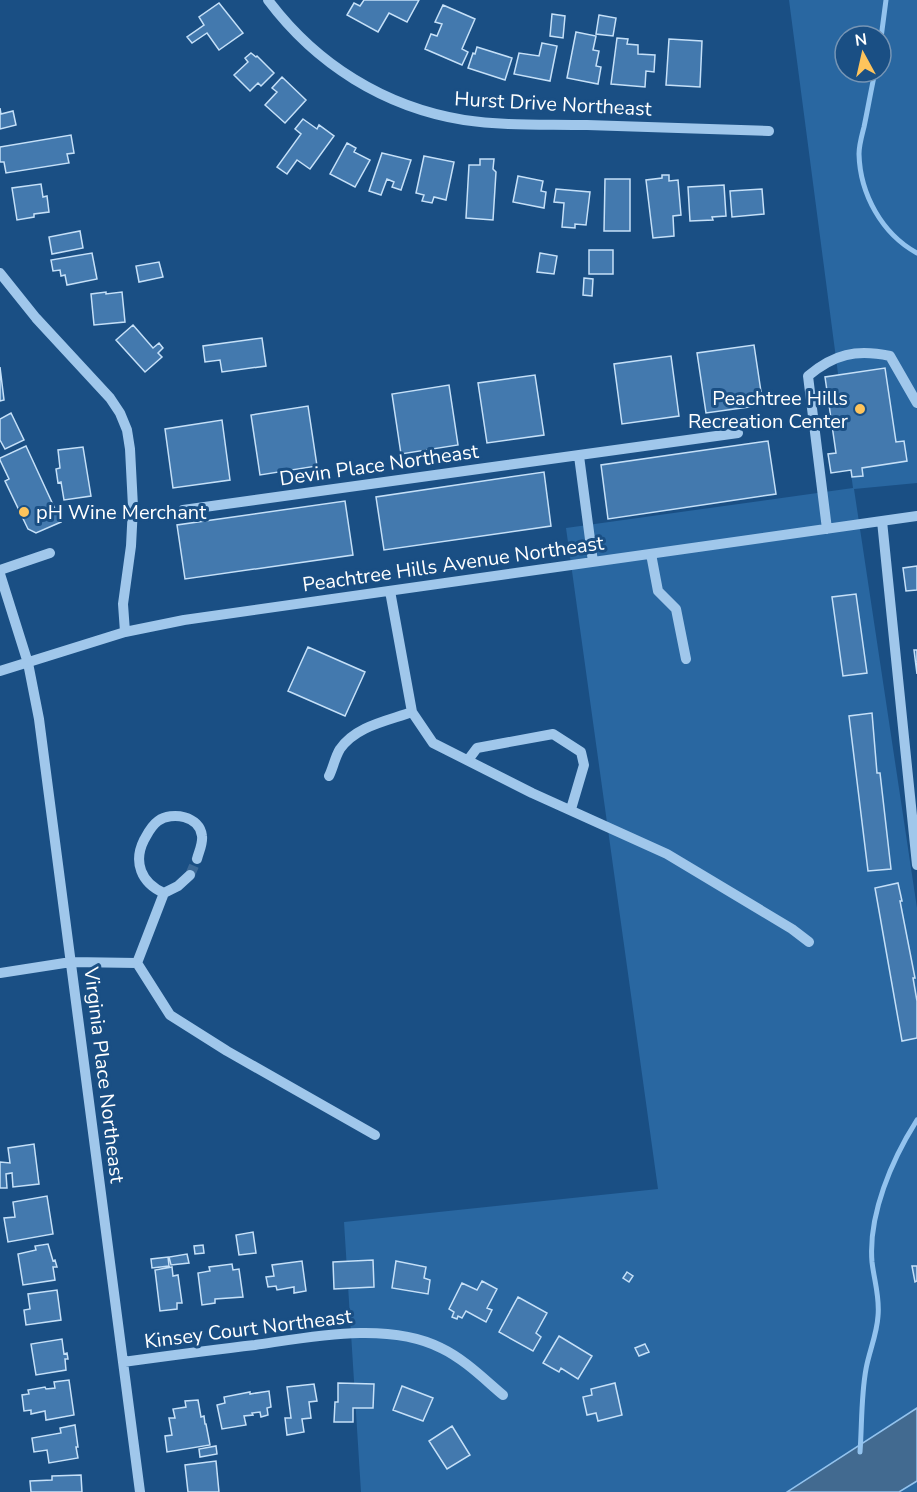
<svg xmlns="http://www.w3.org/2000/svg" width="917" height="1492" viewBox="0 0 917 1492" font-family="'Nunito Sans',sans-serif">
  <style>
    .green { fill: #2967a1; fill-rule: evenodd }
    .water { fill: #426a90; stroke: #93c3ee; stroke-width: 1.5 }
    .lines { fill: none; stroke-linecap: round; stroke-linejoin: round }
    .stream { stroke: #93c3ee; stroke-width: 5 }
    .building { fill: #4379ae; stroke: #c5e0f8; stroke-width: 1.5 }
    .minor-tunnel { stroke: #3c6996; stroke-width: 10; stroke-dasharray: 10 5; stroke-linecap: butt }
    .minor { stroke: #a0c7eb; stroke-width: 10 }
    .poi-dot { fill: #fec45c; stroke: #1a4f84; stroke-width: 2 }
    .labels { text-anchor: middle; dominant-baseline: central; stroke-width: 6; stroke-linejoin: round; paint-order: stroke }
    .street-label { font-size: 20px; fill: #fff; stroke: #1a4f84 }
    .poi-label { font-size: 20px; fill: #fff; stroke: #1a4f84; text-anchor: end }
  </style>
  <rect width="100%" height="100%" fill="#1a4f84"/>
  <!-- green -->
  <path class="green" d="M789 0H917V483L854 489 917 908V1492H361L344 1222 658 1189 566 528 853 488ZM845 36H881V72H845Z"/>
  <!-- water -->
  <path class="water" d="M917 1408V1481L899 1492H787Z"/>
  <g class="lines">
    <!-- stream -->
    <path class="stream" d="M881 38 886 0
      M875 72C871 90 868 108 864 127 862 135 859 145 859 154 860 194 882 234 917 253
      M860 1452C862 1425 861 1396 866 1369 869 1352 877 1334 878 1316 880 1297 874 1280 872 1262 868 1215 892 1159 917 1120"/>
  </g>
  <!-- building -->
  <path class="building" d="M364 0H419L407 22 389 13 378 32 347 15 354 3 360 6Z
    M219 3 243 33 219 50 207 33 192 43 187 37 204 25 199 17Z
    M443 5 475 19 462 49 468 52 462 65 425 49 431 34 437 36 442 24 435 22Z
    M552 14 565 16 563 38 550 36Z
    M599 15 616 18 613 36 596 34Z
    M576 32 596 36 593 50 599 51 596 66 601 67 598 84 567 78Z
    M617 38 628 39 627 44 638 45V54L655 55 654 72 646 71 645 87 611 84Z
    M669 39 702 41 700 87 666 85Z
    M542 43 557 46 550 81 514 74 519 53 539 56Z
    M477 47 512 58 505 80 468 68 473 53 475 54Z
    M251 53 256 57 257 56 274 73 261 86 258 83 250 91 234 75 248 62 245 58Z
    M282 77 306 100 285 123 265 105 277 92 272 88Z
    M0 108 1 114 13 111 16 125 0 129Z
    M303 119 317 129 319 125 334 136 310 169 297 160 287 174 277 167 301 134 295 129Z
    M71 135 74 153 67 154 69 163 6 173 4 162H0V147Z
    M347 143 356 148 354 152 370 160 355 187 330 174Z
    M382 153 411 160 401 190 392 187 394 182 387 179 381 195 369 191Z
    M424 156 454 162 446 200 434 197 432 203 422 201 424 195 416 193Z
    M480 159H494L493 169 496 172 493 220 466 218 469 165H480Z
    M662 175H669V181L678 180 681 215 673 216 674 236 653 238 646 180 662 178Z
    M518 176 543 181 541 191 546 192 544 208 513 202Z
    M605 179H630V231H604Z
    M41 184 43 197 47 196 49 212 34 214V217L17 220 12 188Z
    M724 185 726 216 712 217 713 220 690 221 688 187Z
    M556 189 590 192 586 225 575 224V228L562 227 564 203 554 202Z
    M762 189 764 214 732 217 730 191Z
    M80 231 83 248 52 254 49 237Z
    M589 250H613V274H589Z
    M92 253 97 279 67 285 65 275 61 276 60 270 53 271 51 260Z
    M540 253 557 256 554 274 537 272Z
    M159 262 163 277 139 282 136 266Z
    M584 278 593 279 592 296 583 295Z
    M106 292V294L122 292 125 322 94 325 91 294Z
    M133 325 153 348 159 343 163 348 158 353 162 357 145 372 116 340Z
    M262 338 266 366 222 372 220 360 205 362 203 346Z
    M754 345 763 405 706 413 697 353Z
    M671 356 679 416 622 424 614 364Z
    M0 367 4 400 0 401Z
    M885 368 896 442 904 441 907 461 862 468 863 476 852 477 851 470 831 473 828 454 836 453 825 377Z
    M535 375 544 435 487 443 478 383Z
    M449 385 458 445 401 454 392 394Z
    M308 406 317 466 260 475 251 415Z
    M11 413 24 440 5 449 0 440V419Z
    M222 420 230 480 173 488 165 429Z
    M768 441 776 494 608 519 601 465Z
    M26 446 61 522 36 533 28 529 5 481 9 479 0 460V458Z
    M83 447 91 496 64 500 61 482 58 483 56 469 60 468 58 450Z
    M544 472 551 526 384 550 376 497Z
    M345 501 353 555 185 579 177 525Z
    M917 566V590L906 591 903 568Z
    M856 594 867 673 843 676 832 597Z
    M308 647 365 672 345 716 288 691Z
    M914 650H917V674Z
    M872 713 877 773H880L891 869 868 871 849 716Z
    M898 883 902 901H900L915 978H913L917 1001V1038L902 1041 875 888Z
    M34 1144 39 1184 13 1187 12 1173 6 1174 7 1188H0V1162L10 1163 8 1148Z
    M47 1196 53 1234 8 1242 4 1218 15 1217 13 1202Z
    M253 1232 256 1253 239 1255 236 1235Z
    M48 1244 53 1261 55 1260 57 1267H53L55 1280 23 1285 18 1254 36 1250 35 1246Z
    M203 1245 204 1253 195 1254 194 1246Z
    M187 1254 189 1263 171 1265 169 1257Z
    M168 1257 169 1266 152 1268 151 1259Z
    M373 1260 374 1287 334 1289 333 1262Z
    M302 1261 306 1291 294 1293V1287L277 1290 276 1286 268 1287 266 1277 274 1276 272 1265Z
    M396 1261 426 1267 424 1278 430 1280 428 1294 392 1288Z
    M232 1264 233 1270 239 1269 243 1297 215 1299V1303L202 1305 198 1273 210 1271 209 1267Z
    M912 1266H917V1281L915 1282Z
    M172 1267 173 1276 178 1275 182 1303H177V1309L160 1311 155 1270Z
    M627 1272 633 1276 629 1282 623 1278Z
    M482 1281 497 1289 487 1308 492 1310 486 1322 466 1311 462 1318 458 1316 457 1319 452 1317 454 1312 449 1309 462 1283 477 1290Z
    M57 1290 61 1320 26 1325 24 1310 30 1309 28 1294Z
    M518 1297 547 1313 536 1333 541 1337 533 1351 499 1332Z
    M559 1336 592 1356 578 1379 561 1368 559 1372 543 1363Z
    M62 1339 64 1354 67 1353 68 1359H65L66 1370 36 1375 31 1344Z
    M645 1344 649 1352 639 1356 635 1348Z
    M69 1380 74 1415 46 1420 45 1411 31 1414V1410L24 1411 22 1395 29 1394 28 1390 45 1387 46 1389 55 1388 54 1382Z
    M338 1383 374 1384 373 1408H353V1422H334L335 1402H338Z
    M615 1383 622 1415 598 1421 596 1413 587 1415 583 1397 592 1395 591 1389Z
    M314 1384 317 1401 309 1402 311 1418 302 1419 304 1432 287 1435 285 1418H291L287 1387Z
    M402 1386 433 1398 423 1421 393 1410Z
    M269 1391 271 1407 267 1408 268 1415 261 1417 260 1412 252 1413 253 1415 244 1416 246 1425 222 1429 217 1405 225 1403 224 1397 250 1392V1394Z
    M198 1400 201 1417 204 1416 205 1424H206L210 1445 167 1452 165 1436 172 1435 169 1418H175L173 1409 186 1407 185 1401Z
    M75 1425 78 1447H76L78 1458 49 1463 47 1450 34 1452 32 1438 61 1433 60 1428Z
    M452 1426 470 1455 447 1469 429 1441Z
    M216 1446 217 1454 200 1457 199 1449Z
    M216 1461 219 1492H188L185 1465Z
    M81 1475 82 1492H31L30 1481 52 1480V1476Z"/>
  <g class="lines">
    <!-- minor-tunnel -->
    <path class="minor-tunnel" d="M190 875 197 859"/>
    <!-- minor -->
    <path class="minor" d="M268 0C316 64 384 107 464 120 504 126 546 124 587 125 648 127 708 129 769 131
      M0 273 36 318 110 398 120 413 127 430 130 449 133 507 131 546 123 604 125 632
      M579 456 593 562
      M183 510 738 433
      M882 521 917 865
      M827 529 808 376C834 354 856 349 890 356L917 403
      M651 554 658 591 676 609 686 659
      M0 570 50 553
      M0 574 28 663 39 719 140 1492
      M390 591 412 712 433 743 532 793 667 854 792 929 809 942
      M0 671 125 632 184 620 917 516
      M468 760 477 748 553 734 581 752 584 765 571 809
      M329 776C333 768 335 757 340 749 356 726 387 721 412 712
      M164 893C141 883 133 862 144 840 148 833 151 826 158 821 172 811 200 816 202 836 203 844 199 851 197 859
      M137 963 164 893 178 886 190 875
      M0 973 71 962 137 963 170 1015 227 1051 375 1135
      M123 1362C167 1356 211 1350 255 1345 311 1337 388 1321 441 1348 464 1359 483 1378 503 1395"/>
  </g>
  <!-- markers -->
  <g class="poi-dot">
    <circle cx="860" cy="409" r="6"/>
    <circle cx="24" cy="512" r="6"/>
  </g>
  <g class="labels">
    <!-- street labels -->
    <g class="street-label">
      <text transform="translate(553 104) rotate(3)">Hurst Drive Northeast</text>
      <text transform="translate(379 465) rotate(-8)">Devin Place Northeast</text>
      <text transform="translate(453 564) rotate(-8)">Peachtree Hills Avenue Northeast</text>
      <text transform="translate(104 1075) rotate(83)">Virginia Place Northeast</text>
      <text transform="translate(248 1329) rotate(-7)">Kinsey Court Northeast</text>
    </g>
    <!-- poi labels -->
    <g class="poi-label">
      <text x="848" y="398">Peachtree Hills<tspan x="848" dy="23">Recreation Center</tspan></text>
      <text x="36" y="512" text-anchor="start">pH Wine Merchant</text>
    </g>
  </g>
  <!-- north arrow -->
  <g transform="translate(863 54) rotate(352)"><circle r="28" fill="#1a4f84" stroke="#7695b5" stroke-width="1.5"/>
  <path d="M0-4.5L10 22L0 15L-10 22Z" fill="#fec45c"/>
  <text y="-9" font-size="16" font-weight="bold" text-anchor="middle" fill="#ffffff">N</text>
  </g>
</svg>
